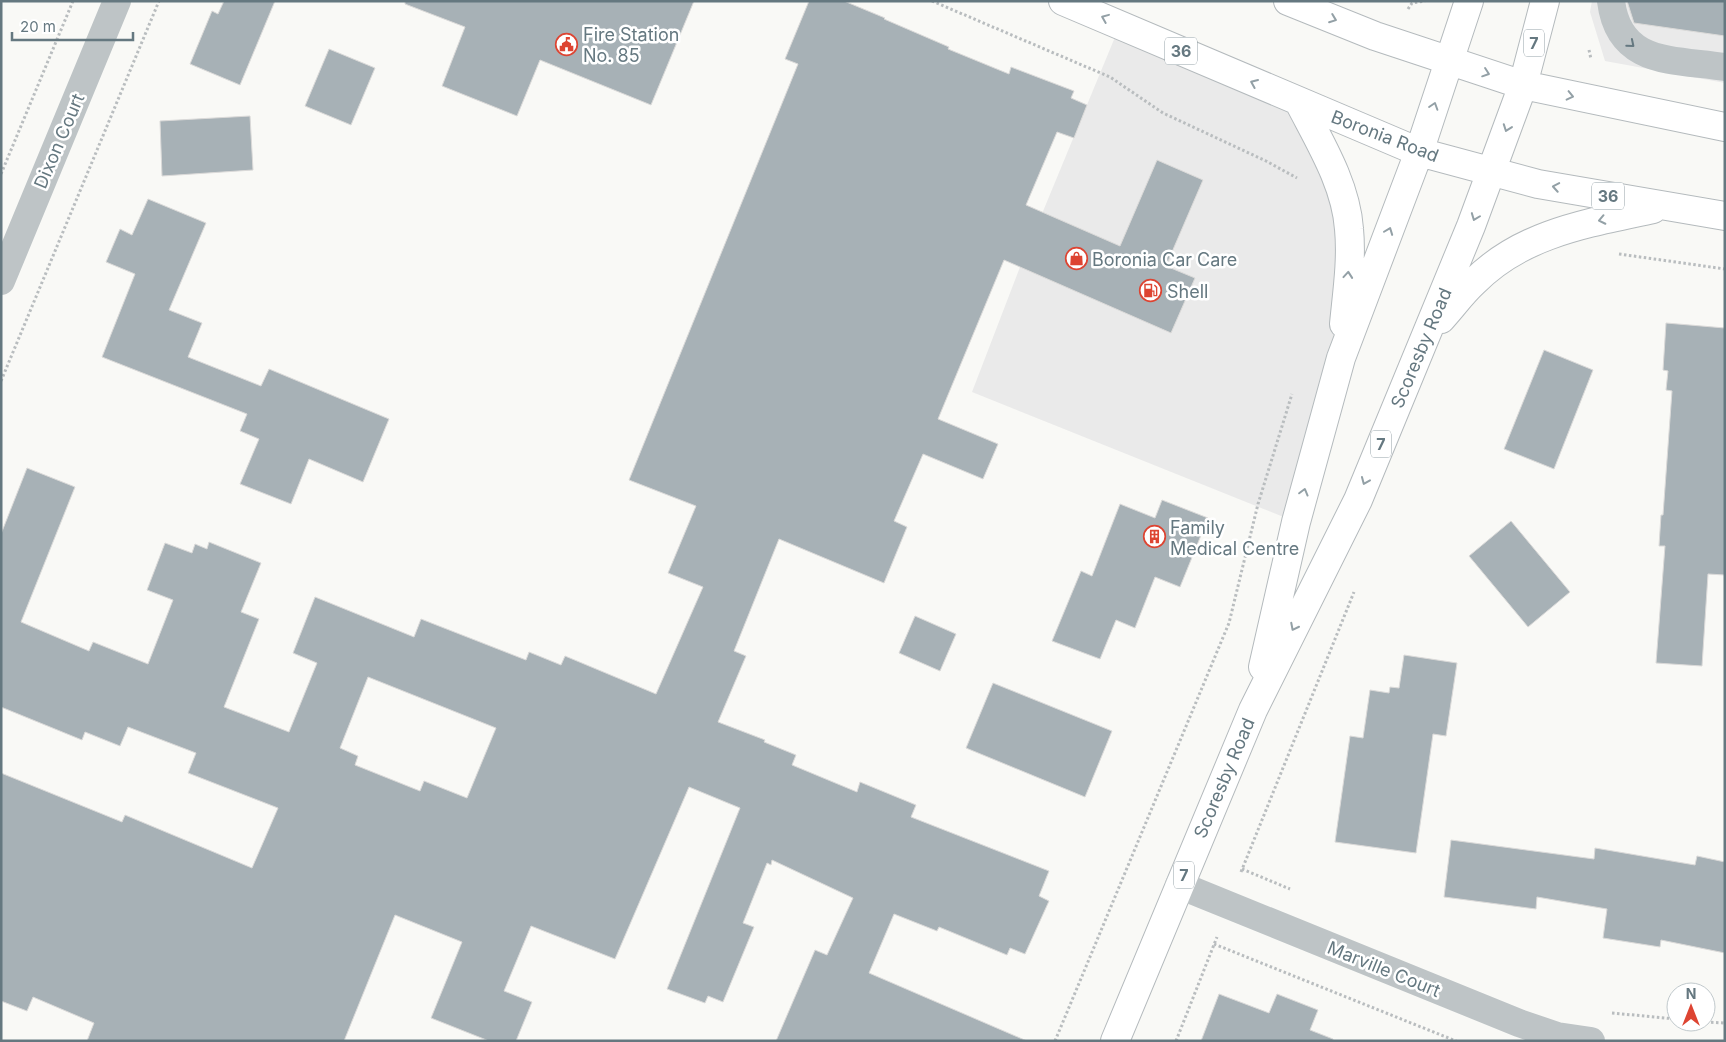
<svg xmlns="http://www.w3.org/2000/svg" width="1726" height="1042" viewBox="0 0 1726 1042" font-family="Inter,sans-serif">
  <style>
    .built { fill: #eaeaea }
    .building { fill: #a7b1b6; stroke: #dbdad9; fill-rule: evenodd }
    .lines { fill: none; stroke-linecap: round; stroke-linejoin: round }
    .major-casing { stroke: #b4babd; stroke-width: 30 }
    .path { stroke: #b9bdbf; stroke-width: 3; stroke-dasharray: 2.5 2.5; stroke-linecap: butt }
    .minor { stroke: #bec4c6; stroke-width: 28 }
    .major { stroke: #fff; stroke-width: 28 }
    .oneway { stroke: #93a0a6 }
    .oneway2 { stroke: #657880 }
    .labels { text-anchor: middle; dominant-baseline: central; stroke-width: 5; stroke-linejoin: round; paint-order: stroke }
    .shield { fill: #fff; stroke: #93a0a6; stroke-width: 1 }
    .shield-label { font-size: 16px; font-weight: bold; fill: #657880 }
    .poi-label { font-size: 18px; fill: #657880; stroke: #fff; text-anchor: start }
    .street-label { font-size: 18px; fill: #657880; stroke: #fff }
  </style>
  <rect width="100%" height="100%" fill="#f9f9f6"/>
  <!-- built -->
  <path class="built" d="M1592 1H1725V83L1605 61 1590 12Z
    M1120 25 1299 102 1344 200 1341 358 1296 522 972 392 1020 267Z"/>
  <!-- building -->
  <path class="building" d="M224 1H275L240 85 190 64 212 11 218 14Z
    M405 1H694L651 105 540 60 517 116 442 86 465 27 405 4Z
    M809 1H844L885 18 884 19 949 47 948 49 1009 74 1011 67 1074 91 1071 98 1087 105 1074 138 1057 132 1026 205 1120 246 1157 160 1203 180 1166 266 1195 278 1171 333 1004 260 938 419 998 444 983 479 923 454 894 521 907 527 884 583 779 539 734 651 746 656 718 722 765 740 764 742 796 755 792 765 857 792 860 782 916 805 911 817 1049 871 1039 896 1049 901 1025 954 1010 948 1007 955 939 927 937 931 894 914 869 973 1027 1041H776L815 950 827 955 853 898 772 860 771 865 767 863 743 923 754 927 723 1002 708 996 705 1003 667 989 740 808 689 787 615 959 531 926 504 991 532 1002 516 1041H489L431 1018 462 942 395 915 344 1041H87L94 1023 33 997 27 1011 1 1001V773L122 822 125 815 252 868 278 808 188 773 196 753 128 727 120 746 85 732 82 740 1 707V534L27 468 75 487 21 622 89 651 93 642 148 664 173 600 147 590 165 543 192 553 195 544 207 549 209 542 261 563 241 612 259 619 224 707 289 732 317 663 293 653 315 597 414 637 421 619 526 660 529 652 561 665 565 656 656 694 703 587 668 573 696 506 629 480 798 64 785 59ZM368 677 496 728 467 798 424 781 420 791 355 765 358 756 340 748Z
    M1627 1H1725V36L1634 23Z
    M329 49 375 68 351 125 305 106Z
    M250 116 253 170 162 176 160 121Z
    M148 199 206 223 169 310 202 323 188 357 261 386 269 369 389 419 363 482 309 459 291 504 240 484 259 439 240 431 247 414 102 357 135 274 106 262 120 229 132 235Z
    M1666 323 1725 328V575L1708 574 1702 666 1656 663 1665 546H1659L1661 515H1663L1672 391 1666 390 1668 371 1663 370Z
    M1544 350 1593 370 1554 469 1504 449Z
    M1162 500 1208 518 1180 587 1155 577 1135 628 1116 620 1100 659 1052 641 1081 571 1092 576 1120 504 1155 518Z
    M1511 521 1570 592 1528 627 1469 556Z
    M915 616 956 634 940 671 899 653Z
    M1404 655 1457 663 1446 736 1433 734 1416 853 1335 842 1350 736 1363 738 1370 690 1389 693 1390 687 1399 688Z
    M993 683 1112 731 1085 797 966 748Z
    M1451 840 1594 859 1595 848 1695 865 1697 856 1725 862V953L1661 940 1660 947 1603 938 1607 909 1537 897 1536 909 1444 897Z
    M1219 994 1269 1013 1277 994 1318 1010 1310 1030 1333 1039V1041H1201Z"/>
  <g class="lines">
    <defs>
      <path id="major" d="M1063 1 1419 152 1538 184 1725 216
        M1288 1 1375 36 1523 85 1725 127
        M1299 102C1319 141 1346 184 1349 229 1352 260 1347 293 1344 324
        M1441 319C1452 307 1462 293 1474 282 1522 233 1589 223 1653 209
        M1263 667 1296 522 1341 358 1419 152 1469 1
        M1115 1041 1253 710 1358 500 1471 226 1523 85 1545 1"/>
    </defs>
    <!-- major casing -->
    <use href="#major" class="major-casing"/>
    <!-- path -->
    <path class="path" d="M932 1 1110 77 1163 113 1266 161 1297 178
      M1408 9 1412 3 1425 1
      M1589 50 1591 59
      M1 174 73 1
      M1619 254 1725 269
      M1 381 159 1
      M1242 869 1290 889
      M1241 872 1354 592
      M1214 944 1456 1041
      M1612 1013 1676 1019
      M1706 1022 1725 1023
      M1055 1041 1229 623 1258 504 1292 394
      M1176 1041 1217 937"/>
    <!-- minor -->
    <path class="minor" d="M1611 1C1619 66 1674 59 1725 67
      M1 281 117 1
      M1179 885 1519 1023 1557 1036 1591 1041"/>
    <!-- major -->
    <use href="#major" class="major"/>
  </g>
  <!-- one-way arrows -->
  <defs><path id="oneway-chevron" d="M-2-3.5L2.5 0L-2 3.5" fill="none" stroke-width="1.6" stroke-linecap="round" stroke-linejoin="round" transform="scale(1.25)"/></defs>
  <g class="oneway">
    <use href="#oneway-chevron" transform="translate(1105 18) rotate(-158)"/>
    <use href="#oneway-chevron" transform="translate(1333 19) rotate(21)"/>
    <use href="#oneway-chevron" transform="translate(1486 73) rotate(19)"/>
    <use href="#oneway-chevron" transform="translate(1254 83) rotate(-157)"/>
    <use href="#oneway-chevron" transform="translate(1570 96) rotate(13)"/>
    <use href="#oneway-chevron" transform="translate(1434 106) rotate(-72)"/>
    <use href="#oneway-chevron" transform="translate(1507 128) rotate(110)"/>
    <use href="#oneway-chevron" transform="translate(1556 187) rotate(-170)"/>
    <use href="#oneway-chevron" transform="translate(1475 217) rotate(111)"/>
    <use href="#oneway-chevron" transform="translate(1602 220) rotate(168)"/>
    <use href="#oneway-chevron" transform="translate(1389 231) rotate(-69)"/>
    <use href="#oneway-chevron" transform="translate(1348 275) rotate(-85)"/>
    <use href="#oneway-chevron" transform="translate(1365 481) rotate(113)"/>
    <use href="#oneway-chevron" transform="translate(1304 492) rotate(-75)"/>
    <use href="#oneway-chevron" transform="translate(1294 627) rotate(117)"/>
  </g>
  <use class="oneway2" href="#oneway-chevron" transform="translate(1631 44) rotate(40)"/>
  <!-- icons -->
  <defs>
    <symbol id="civic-ring" viewBox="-11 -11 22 22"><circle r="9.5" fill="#fff" stroke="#dd4432" stroke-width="1.5"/><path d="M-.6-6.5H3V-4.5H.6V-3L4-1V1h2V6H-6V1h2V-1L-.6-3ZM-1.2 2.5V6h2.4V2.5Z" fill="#dd4432"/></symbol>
    <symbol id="shop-ring" viewBox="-11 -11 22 22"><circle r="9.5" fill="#fff" stroke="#dd4432" stroke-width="1.5"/><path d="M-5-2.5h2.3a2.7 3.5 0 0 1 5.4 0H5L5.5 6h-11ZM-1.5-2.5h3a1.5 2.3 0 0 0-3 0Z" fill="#dd4432"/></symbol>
    <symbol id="fuel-ring" viewBox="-11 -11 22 22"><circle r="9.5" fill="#fff" stroke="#dd4432" stroke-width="1.5"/><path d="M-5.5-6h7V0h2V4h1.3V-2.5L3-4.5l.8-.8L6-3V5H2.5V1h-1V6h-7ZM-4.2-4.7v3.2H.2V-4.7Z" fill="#dd4432"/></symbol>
    <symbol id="building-ring" viewBox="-11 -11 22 22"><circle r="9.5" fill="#fff" stroke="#dd4432" stroke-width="1.5"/><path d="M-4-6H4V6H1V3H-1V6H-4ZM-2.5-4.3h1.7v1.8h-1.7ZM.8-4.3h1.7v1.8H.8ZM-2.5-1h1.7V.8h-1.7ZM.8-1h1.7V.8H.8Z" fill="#dd4432"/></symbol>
  </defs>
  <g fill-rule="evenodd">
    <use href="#civic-ring" x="554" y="32" width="25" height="25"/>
    <use href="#shop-ring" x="1064" y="246" width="25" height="25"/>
    <use href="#fuel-ring" x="1138" y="278" width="25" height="25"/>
    <use href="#building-ring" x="1142" y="524" width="25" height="25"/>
  </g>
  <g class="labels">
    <!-- shield labels -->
    <g class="shield">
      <rect x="1524" y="29.5" width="20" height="27" rx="4"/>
      <rect x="1165" y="37.5" width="32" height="27" rx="4"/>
      <rect x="1592" y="182.5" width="32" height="27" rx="4"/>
      <rect x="1371" y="430.5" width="20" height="27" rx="4"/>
      <rect x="1174" y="861.5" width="20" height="27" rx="4"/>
    </g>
    <g class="shield-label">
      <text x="1534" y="43">7</text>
      <text x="1181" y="51">36</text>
      <text x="1608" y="196">36</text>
      <text x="1381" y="444">7</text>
      <text x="1184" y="875">7</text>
    </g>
    <!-- poi labels -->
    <g class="poi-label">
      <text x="583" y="34">Fire Station<tspan x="583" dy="21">No. 85</tspan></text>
      <text x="1092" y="259">Boronia Car Care</text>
      <text x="1167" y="291">Shell</text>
      <text x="1170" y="527">Family<tspan x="1170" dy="21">Medical Centre</tspan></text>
    </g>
    <!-- street labels -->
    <g class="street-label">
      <text transform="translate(1385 136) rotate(21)">Boronia Road</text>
      <text transform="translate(59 141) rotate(-67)">Dixon Court</text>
      <text transform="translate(1421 348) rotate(-67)">Scoresby Road</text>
      <text transform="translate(1224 778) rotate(-67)">Scoresby Road</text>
      <text transform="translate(1384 969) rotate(22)">Marville Court</text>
    </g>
  </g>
  <!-- border -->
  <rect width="1726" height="1042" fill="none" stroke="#657880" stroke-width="5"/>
  <!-- north arrow -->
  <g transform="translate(1691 1007)"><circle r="24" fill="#ffffff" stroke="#c1c9cc"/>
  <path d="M0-4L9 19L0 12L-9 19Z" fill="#dd4432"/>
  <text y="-8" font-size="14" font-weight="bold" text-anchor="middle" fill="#657880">N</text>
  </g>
  <!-- scale -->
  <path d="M12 32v8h121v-8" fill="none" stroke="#657880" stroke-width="2.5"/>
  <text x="20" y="32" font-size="15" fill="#657880" stroke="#ffffff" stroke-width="4" paint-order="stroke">20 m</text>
</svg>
